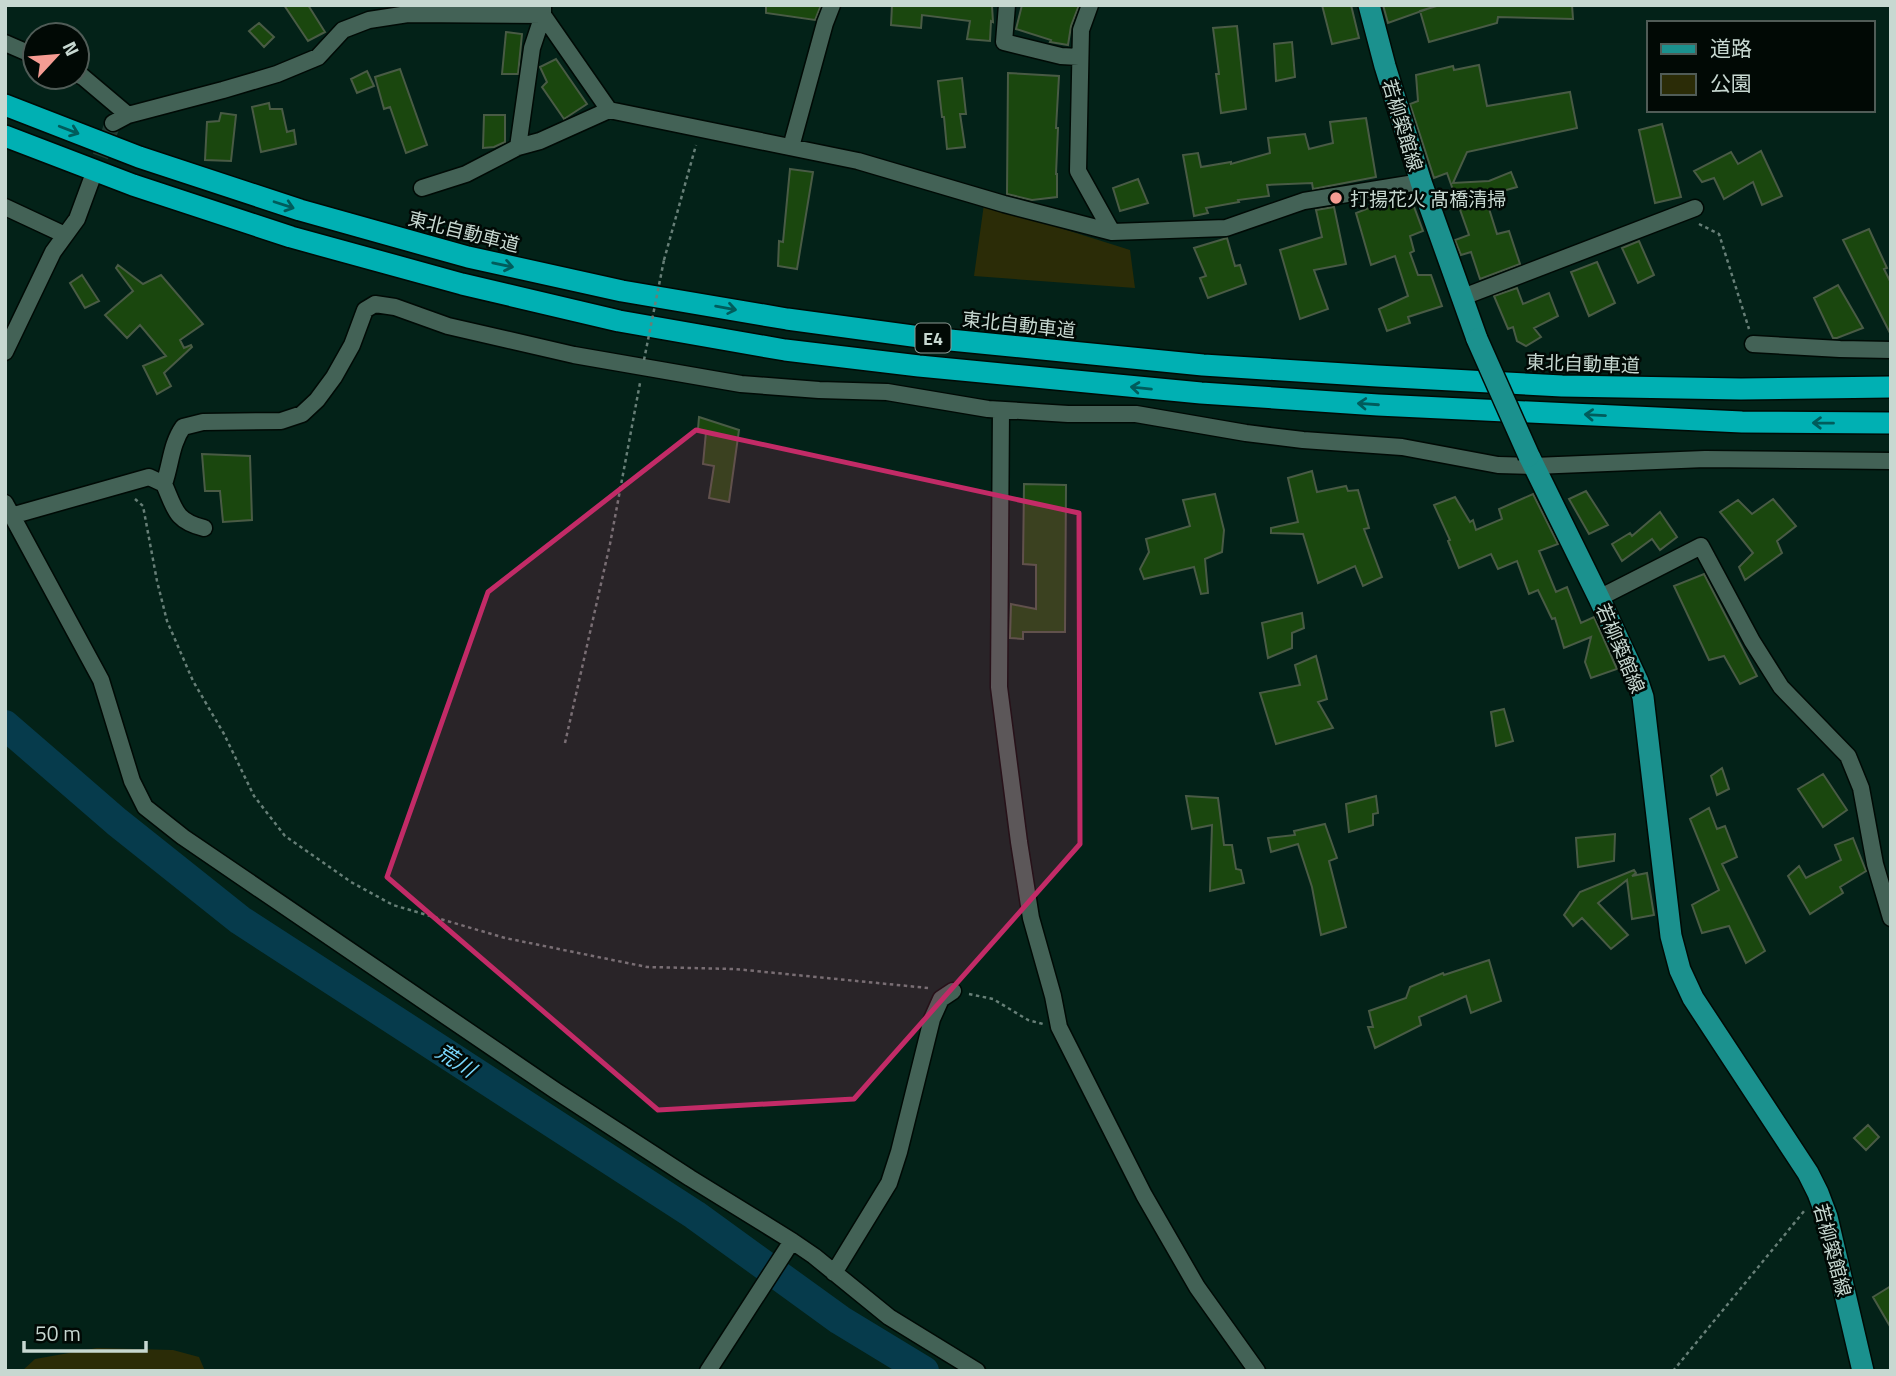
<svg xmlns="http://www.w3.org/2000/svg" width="1896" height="1376" viewBox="0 0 1896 1376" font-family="'Titillium Web','Noto Sans JP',sans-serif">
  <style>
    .green { fill: #2b2c07 }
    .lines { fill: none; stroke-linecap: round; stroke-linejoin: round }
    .river { stroke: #063b4c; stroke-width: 30 }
    .building { fill: #1a470e; stroke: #495b45; stroke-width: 2 }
    .minor-tunnel { stroke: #203d34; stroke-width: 16; stroke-dasharray: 16 8; stroke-linecap: butt }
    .minor-casing { stroke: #000a05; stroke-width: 19 }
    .major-casing { stroke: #000a05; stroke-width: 24 }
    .highway-casing { stroke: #000a05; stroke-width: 24 }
    .path { stroke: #677f77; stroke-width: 2.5; stroke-dasharray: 3.5 3.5; stroke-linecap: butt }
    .minor { stroke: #436256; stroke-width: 16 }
    .major { stroke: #1b918e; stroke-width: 21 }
    .highway { stroke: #00b0b3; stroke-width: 21 }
    .major-bridge-casing { stroke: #000a05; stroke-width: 24; stroke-linecap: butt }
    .path-bridge { stroke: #677f77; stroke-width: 2.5; stroke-dasharray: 3.5 3.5; stroke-linecap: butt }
    .major-bridge { stroke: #1b918e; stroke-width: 21 }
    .oneway { stroke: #005c5c }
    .marked { fill: #c22b67; fill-opacity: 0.2; stroke: #c22b67; stroke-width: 5; stroke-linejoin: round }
    .poi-dot { fill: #f59c93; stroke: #010905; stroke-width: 2.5 }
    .labels { text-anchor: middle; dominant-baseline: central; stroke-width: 5; stroke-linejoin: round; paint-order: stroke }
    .shield { fill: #010905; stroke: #8c9a94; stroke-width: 2 }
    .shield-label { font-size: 18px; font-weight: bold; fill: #c7d8d1 }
    .street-label { font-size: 19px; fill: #c7d8d1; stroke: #010905 }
    .poi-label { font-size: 19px; fill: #c7d8d1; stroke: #010905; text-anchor: start }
    .water-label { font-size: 21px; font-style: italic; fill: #78d6fb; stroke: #010905 }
  </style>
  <rect width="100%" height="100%" fill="#032218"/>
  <!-- green -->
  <path class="green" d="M984 204 1130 250 1135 288 974 276Z
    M97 1348 173 1350 199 1357 205 1371H22L35 1359Z"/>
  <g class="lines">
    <!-- river -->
    <path class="river" d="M5 725 117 822 240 920 695 1215 840 1320 924 1371"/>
  </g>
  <!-- building -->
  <path class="building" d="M284 5H308L325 32 308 41Z
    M766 5H821L815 20 766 13Z
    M892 5 992 6 993 22 991 21 990 41 967 39 970 21 922 15 921 28 891 25Z
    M1022 5H1079L1071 26 1068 45 1050 42 1051 40 1016 29Z
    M1322 5H1351L1359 38 1332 44Z
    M1383 5H1432L1433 7 1388 23Z
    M1440 5H1572L1573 19 1498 17 1497 23 1429 42 1420 11Z
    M259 23 274 37 264 47 249 31Z
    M1237 26 1246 109 1221 113 1216 74H1219L1213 28Z
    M506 32 522 34 518 74H502Z
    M1292 42 1295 77 1276 81 1274 44Z
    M556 59 587 104 564 119 542 87 547 82 540 67Z
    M1479 65 1487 106 1570 92 1577 128 1467 152 1453 183 1489 181 1511 172 1517 187 1485 196 1497 234 1509 231 1520 264 1480 279 1471 252 1461 255 1455 240 1469 235 1447 173 1434 178 1410 104 1418 101 1416 75 1453 66 1454 70Z
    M400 69 427 145 406 153 390 107 384 109 375 77Z
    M367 71 374 86 357 93 351 79Z
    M1008 73 1059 76 1056 128H1058L1056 174H1057V197L1032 200 1007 194Z
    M962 78 966 114H960L965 147 947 149 944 117H942L938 81Z
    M269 103 270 109H282L287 132 294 130 296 144 261 152 252 107Z
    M221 113 236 115 231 161 205 160 207 122 219 121Z
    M484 115H505V142L494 147 483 148Z
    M1366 118 1376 177 1313 189 1312 183 1267 185 1269 196 1238 200 1239 202 1206 208 1208 213 1194 216 1183 155 1198 153 1201 167 1231 162V164L1270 153 1268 138 1305 134 1309 149 1333 143 1330 122Z
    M1662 124 1681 197 1655 203 1639 130Z
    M1761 151 1782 196 1762 205 1753 182 1724 199 1714 178 1702 182 1694 171 1731 152 1738 164Z
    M790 169 813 172 797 269 778 266 779 241 783 242Z
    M1138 179 1148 203 1120 211 1113 188Z
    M1405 195V197L1410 196 1423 231 1410 236 1414 251 1410 253 1418 275H1431L1442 306 1408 317 1410 323 1387 331 1379 309 1408 296 1395 256 1371 265 1356 213 1379 204V200Z
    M1334 207 1346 264 1314 270 1328 309 1300 319 1280 250 1322 237 1316 210Z
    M1869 229 1887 268 1884 269 1891 283V335L1843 240Z
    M1227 238 1235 266 1240 265 1246 284 1208 298 1200 278 1206 276 1194 248Z
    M1639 241 1654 275 1638 283 1622 248Z
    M1597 262 1615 303 1589 316 1571 272Z
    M118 265 143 284 161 275 203 324 180 340 184 348 191 345 192 347 164 373 171 386 157 394 143 366 166 356 140 325 127 338 105 315 133 291 116 268Z
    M82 275 99 301 85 308 70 283Z
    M1838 285 1863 328 1837 338H1833L1814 298Z
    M1517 288 1523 304 1549 293 1558 316 1534 328 1541 337 1526 346 1517 341 1513 327 1508 329 1494 296Z
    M699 417 739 430 729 502 709 498 714 466 703 464 706 432 698 429Z
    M202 454 250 456 252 520 223 522 220 491H205Z
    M1312 471 1317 492 1346 486 1348 491 1358 490 1369 528 1364 529 1382 577 1363 586 1355 566 1318 583 1303 534 1271 533V528L1298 522 1288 478Z
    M1024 484 1066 485 1065 632H1023V639L1010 638 1011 604 1036 609V565L1023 564Z
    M1586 491 1608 525 1589 534 1569 499Z
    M1215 494 1224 530 1222 552 1205 559 1208 593 1201 594 1194 567 1144 579 1140 569 1149 552 1146 539 1190 526 1183 500Z
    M1533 494 1558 544 1539 551 1556 592 1567 587 1581 623 1594 617 1617 669 1591 678 1585 662 1591 637 1564 648 1555 618 1552 619 1538 590 1529 594 1517 561 1498 569 1491 554 1459 568 1448 541 1450 540 1434 505 1455 497 1470 522 1473 520 1476 530 1502 519 1499 509Z
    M1773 499 1796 526 1777 541 1782 553 1745 580 1739 567 1753 553 1720 512 1738 500 1752 514Z
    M1660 512 1677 537 1660 550 1652 539 1622 561 1612 544 1630 533 1632 536Z
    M1704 574 1757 676 1740 684 1724 656 1709 660 1674 586Z
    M1302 613 1304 628 1292 633V648L1268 658 1262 623Z
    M1316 656 1327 699 1318 702 1333 728 1276 744 1260 693 1300 685 1295 665Z
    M1504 709 1513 741 1496 746 1491 712Z
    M1722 768 1729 789 1717 795 1711 776Z
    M1823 774 1847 810 1823 827 1798 789Z
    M1186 796 1218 798 1224 845H1232L1236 869 1241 870 1244 883 1210 891 1212 825 1192 829Z
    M1376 796 1378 813 1373 814V825L1349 832 1346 804Z
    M1709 808 1717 829 1725 826 1737 857 1722 864 1765 951 1746 963 1729 926 1702 933 1692 905 1719 890 1690 819Z
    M1325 824 1337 858 1329 861 1346 927 1321 935 1312 887 1298 844 1271 852 1268 838 1295 835 1294 831Z
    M1615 834 1614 861 1578 867 1576 838Z
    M1853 838 1866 871 1840 887 1843 893 1810 914 1788 876 1799 866 1806 878 1841 860 1835 845Z
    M1634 870 1636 873 1632 876 1647 873 1654 915 1632 919 1627 880 1598 903 1628 935 1611 949 1582 918 1573 926 1564 915 1580 892Z
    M1489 960 1501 1001 1471 1013 1466 996 1419 1017 1421 1025 1375 1048 1368 1027H1373L1369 1011 1406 998 1410 987 1443 973 1444 975Z
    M1868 1125 1879 1137 1866 1150 1854 1138Z
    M1891 1286V1328L1873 1297Z"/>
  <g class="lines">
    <!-- minor-tunnel -->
    <path class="minor-tunnel" d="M92 179 113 123"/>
    <defs>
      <path id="minor" d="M543 5V15L609 110 858 161 1004 204 1112 232 1226 228 1304 201 1421 182
        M1007 5 1004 42 1061 56 1079 57
        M1090 5 1081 30 1078 171 1112 232
        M5 43 35 56
        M77 74 83 77 128 115
        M113 123 128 115 223 90 277 74 318 57 343 30 369 20 408 14 543 15 532 48 518 147
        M791 147 825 23 832 5
        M422 188 466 174 518 147 540 141 609 110
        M5 207 65 235
        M1463 297 1695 208
        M1753 344 1840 349 1891 350
        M5 352 53 252 77 219 91 181
        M1001 410 999 687 1019 842 1031 918 1053 996 1059 1027 1144 1195 1197 1287 1257 1371
        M164 484C171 464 171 444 183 427L203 422 281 421 302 414 317 400 334 377 352 345 365 310 375 304 395 307 448 326 574 355 741 384 819 390 887 392 988 409 1068 414H1136L1246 433 1303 440 1402 447 1498 465 1534 466 1705 459 1891 461
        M5 503 101 680 132 781 145 807 183 837 556 1091 690 1178 792 1241
        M11 516 149 477 164 484C175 509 175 521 204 528
        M1599 598 1701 546 1752 641 1781 687 1848 756 1861 788 1875 864 1891 918
        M834 1273 889 1183 899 1152 932 1019 941 999 953 991
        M708 1371 792 1241 814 1256 889 1317 977 1371"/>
      <path id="major" d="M1369 5 1385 66 1421 182 1477 339
        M1529 456 1599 598 1638 682 1643 697 1671 936 1680 970 1693 998 1808 1173 1818 1193 1827 1217 1863 1371"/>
      <path id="highway" d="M5 105 139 157 300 210 468 257 622 291 787 319 920 337 1203 365 1377 376 1562 386 1741 389 1891 387
        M5 136 133 185 291 237 462 284 619 321 785 350 919 366 1201 393 1378 405 1742 422 1891 423"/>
    </defs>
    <!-- minor casing -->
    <use href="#minor" class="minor-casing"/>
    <!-- major casing -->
    <use href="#major" class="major-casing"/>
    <!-- highway casing -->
    <use href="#highway" class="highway-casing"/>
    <!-- path -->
    <path class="path" d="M1699 224 1719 234 1749 329
      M664 260 696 145
      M135 499 143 506 157 581 167 621 193 681 224 734 254 796 285 836 351 882 393 905 505 938 647 967 735 969 928 988
      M565 743 610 544 640 383
      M969 994 993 999 1028 1020 1043 1024
      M1673 1371 1805 1210"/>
    <!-- minor -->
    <use href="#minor" class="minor"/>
    <!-- major -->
    <use href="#major" class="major"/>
    <!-- highway -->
    <use href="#highway" class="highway"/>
    <defs>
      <path id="major-bridge" d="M1477 339 1529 456"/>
    </defs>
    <!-- major-bridge casing -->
    <use href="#major-bridge" class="major-bridge-casing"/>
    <!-- path-bridge -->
    <path class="path-bridge" d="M644 360 664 260"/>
    <!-- major-bridge -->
    <use href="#major-bridge" class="major-bridge"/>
  </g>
  <!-- one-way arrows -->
  <defs><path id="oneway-shaft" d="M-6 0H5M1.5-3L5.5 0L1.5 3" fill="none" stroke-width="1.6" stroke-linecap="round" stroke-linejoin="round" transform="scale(1.75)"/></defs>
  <g class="oneway">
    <use href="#oneway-shaft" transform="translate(69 130) rotate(21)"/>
    <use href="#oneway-shaft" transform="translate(284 205) rotate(18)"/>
    <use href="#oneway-shaft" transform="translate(503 265) rotate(12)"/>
    <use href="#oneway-shaft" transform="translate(726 308) rotate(10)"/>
    <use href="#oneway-shaft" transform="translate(1141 388) rotate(-174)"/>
    <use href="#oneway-shaft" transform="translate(1368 404) rotate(-176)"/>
    <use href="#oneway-shaft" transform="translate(1595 415) rotate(-177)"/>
    <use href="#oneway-shaft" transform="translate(1823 423) rotate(-179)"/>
  </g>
  <!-- marked area -->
  <path class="marked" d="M696 430 1079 513 1080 844 854 1099 658 1110 387 877 488 592Z"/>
  <!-- markers -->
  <circle class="poi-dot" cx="1336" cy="198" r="7"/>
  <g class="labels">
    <!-- shield labels -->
    <rect class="shield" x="915.5" y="323.5" width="35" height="29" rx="5"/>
    <g class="shield-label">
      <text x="933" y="338">E4</text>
    </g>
    <!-- street labels -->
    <g class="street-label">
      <text transform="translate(1403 125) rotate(73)">若柳築館線</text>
      <text transform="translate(464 231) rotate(14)">東北自動車道</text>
      <text transform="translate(1019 324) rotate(6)">東北自動車道</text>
      <text transform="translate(1583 363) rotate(2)">東北自動車道</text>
      <text transform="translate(1621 648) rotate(67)">若柳築館線</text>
      <text transform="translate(1833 1250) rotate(75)">若柳築館線</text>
    </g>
    <!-- poi labels -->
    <g class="poi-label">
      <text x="1350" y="198">打揚花火 髙橋清掃</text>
    </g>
    <!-- water labels -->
    <g class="water-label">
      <text transform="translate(456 1060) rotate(33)">荒川</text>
    </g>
  </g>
  <!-- border -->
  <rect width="1896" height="1376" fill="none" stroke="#c7d8d1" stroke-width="14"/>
  <!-- legend -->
  <rect x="1647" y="21" width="228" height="91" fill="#010905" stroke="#505c57" stroke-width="2"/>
  <rect x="1661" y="44" width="35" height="10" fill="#1b918e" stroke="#505c57" stroke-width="2"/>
  <text x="1710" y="56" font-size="21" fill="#c7d8d1">道路</text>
  <rect x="1661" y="74" width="35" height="21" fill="#2b2c07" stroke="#505c57" stroke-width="2"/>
  <text x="1710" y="91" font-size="21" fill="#c7d8d1">公園</text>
  <!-- north arrow -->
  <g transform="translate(56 56) rotate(64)"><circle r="33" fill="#010905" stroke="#505c57" stroke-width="2"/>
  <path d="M0-5L12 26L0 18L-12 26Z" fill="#f59c93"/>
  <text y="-10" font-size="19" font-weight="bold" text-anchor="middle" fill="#c7d8d1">N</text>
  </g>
  <!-- scale -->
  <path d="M24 1341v10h122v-10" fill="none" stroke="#c7d8d1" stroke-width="3.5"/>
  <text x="35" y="1341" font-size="21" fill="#c7d8d1" stroke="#010905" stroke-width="5" paint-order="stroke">50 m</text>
</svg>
